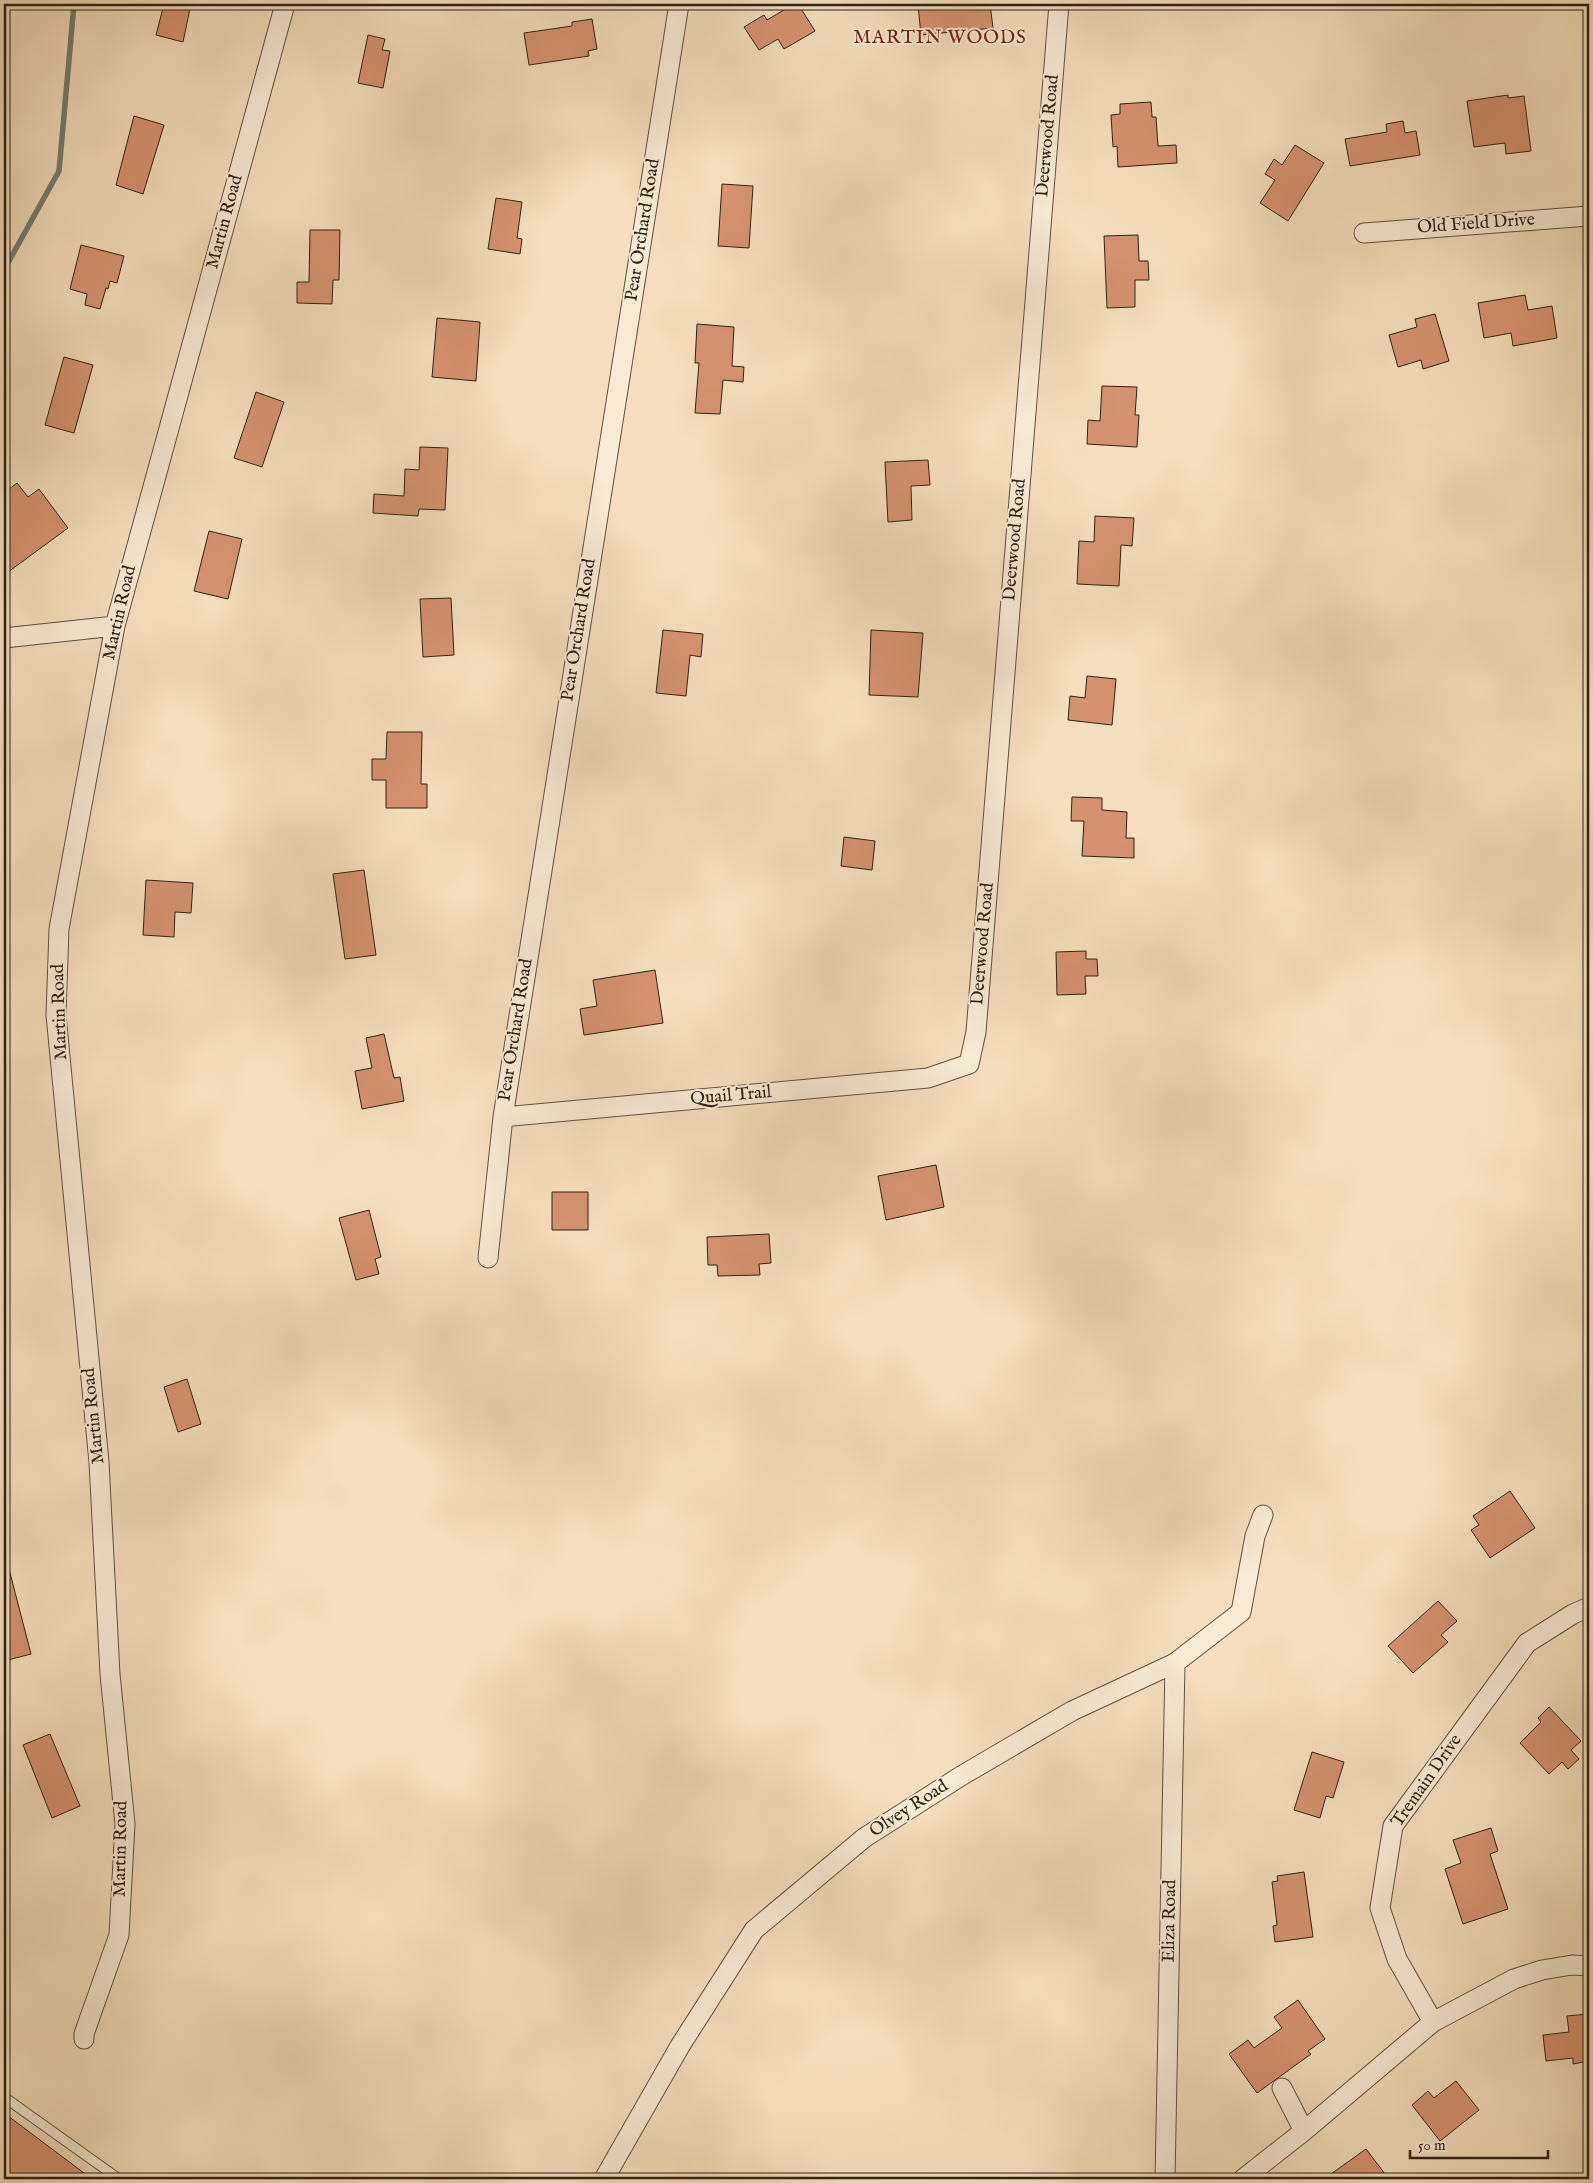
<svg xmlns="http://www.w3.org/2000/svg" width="1593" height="2183" viewBox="0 0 1593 2183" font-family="'IM FELL English',serif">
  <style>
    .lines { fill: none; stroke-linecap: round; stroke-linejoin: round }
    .stream { stroke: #707e71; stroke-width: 5.5 }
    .building { fill: #d69270; stroke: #2d2217 }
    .lane-casing { stroke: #5f5140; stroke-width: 11 }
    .street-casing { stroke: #5f5140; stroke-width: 21 }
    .lane { stroke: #f8ead4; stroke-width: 9 }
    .street { stroke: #f8ead4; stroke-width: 19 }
    .labels { text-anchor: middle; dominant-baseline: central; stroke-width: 4; stroke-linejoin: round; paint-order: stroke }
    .street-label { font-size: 18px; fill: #2d2217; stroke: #f8ead4 }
    .neighbourhood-label { font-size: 19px; letter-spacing: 1px; fill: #7a1f14; stroke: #f8ead4 }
  </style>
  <rect width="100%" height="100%" fill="#f5debd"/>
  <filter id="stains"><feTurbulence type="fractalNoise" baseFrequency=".004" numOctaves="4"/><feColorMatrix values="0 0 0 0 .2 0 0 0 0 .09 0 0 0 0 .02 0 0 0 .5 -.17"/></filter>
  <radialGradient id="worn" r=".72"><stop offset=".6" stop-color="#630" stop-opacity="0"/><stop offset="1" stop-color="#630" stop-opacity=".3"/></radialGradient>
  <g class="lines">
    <!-- stream -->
    <path class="stream" d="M4 270 59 171 74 4"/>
  </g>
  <!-- building -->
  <path class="building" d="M164 4H191L183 42 156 35Z
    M794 4H798L815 31 784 49 778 39 759 50 744 27 764 15 767 20Z
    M935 4H990L993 28 921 35 918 5Z
    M592 19 597 49 588 51 589 56 529 65 524 33 572 26V22Z
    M368 35 385 39 382 50 390 51 383 88 358 83Z
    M1508 95V98L1524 96 1531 151 1506 154 1505 143 1474 147 1467 101Z
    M1151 102 1152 117H1156L1158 146 1176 145 1177 163 1118 167 1117 146 1113 147 1111 115 1120 114V104Z
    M134 116 164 125 143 194 116 185Z
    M1403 121 1405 133 1416 131 1420 155 1350 166 1345 139 1387 132 1386 124Z
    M1295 145 1324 163 1288 221 1260 203 1275 180 1265 174 1274 159 1282 165Z
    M722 184 753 186 749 248 718 246Z
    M496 198 522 202 517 238 522 239 520 254 488 249Z
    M310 230H340L339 280H333L332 304 297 303V282H309Z
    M1138 235 1139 261H1148L1149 280H1135V307L1107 308 1104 236Z
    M81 245 124 256 117 283 110 281 108 289 106 288 100 309 85 305 87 294 70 289Z
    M1525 295 1528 310 1552 306 1557 338 1513 346 1511 333 1484 338 1478 303Z
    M1435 314 1449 361 1423 369 1421 360 1398 367 1389 335 1417 327 1415 319Z
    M437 318 480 322 476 381 432 377Z
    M697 324 734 327 732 366 744 367 743 382 723 380 720 414 695 413 699 363H695Z
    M64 357 93 365 74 433 45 425Z
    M1102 386 1137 387 1135 415H1139L1137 447 1087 444 1088 420 1100 421Z
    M256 392 284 402 262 467 234 458Z
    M420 447 448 448 445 510 419 509 418 516 373 513 374 494 404 496 405 469 419 470Z
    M928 460 930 485 911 486 912 520 888 522 885 462Z
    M17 483 28 497 39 489 68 528 4 575V493Z
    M1095 516 1134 518 1132 546 1121 545 1119 586 1077 584 1079 541 1094 542Z
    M209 531 242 539 228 599 194 591Z
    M451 598 454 655 423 657 420 599Z
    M663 630 703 634 701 657 690 655 686 696 656 693Z
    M871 630 923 633 918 697 869 695Z
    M1087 676 1116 679 1112 725 1068 720 1070 696 1085 698Z
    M387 732H422L421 784H427V808H386V780H372V759H386Z
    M1072 797 1102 798V810L1127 812 1126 838H1134V858L1082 856 1084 821H1071Z
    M844 837 875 841 872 870 841 866Z
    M364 870 376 955 345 959 333 874Z
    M146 880 193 883 191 913 175 912 174 937 143 935Z
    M1086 951V959H1097L1098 976H1085L1086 994 1057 995 1056 952Z
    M655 970 663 1023 584 1035 580 1009 597 1006 593 980Z
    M384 1034 394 1078 400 1077 404 1101 362 1109 355 1071 372 1068 366 1038Z
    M936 1165 944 1207 886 1220 878 1176Z
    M552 1192H588V1230H552Z
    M369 1210 381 1257 375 1259 379 1274 356 1280 339 1218Z
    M769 1234 771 1263 759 1264 760 1275 718 1276 717 1265H708L707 1237Z
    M187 1379 201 1424 178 1432 164 1387Z
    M1510 1491 1535 1528 1490 1558 1471 1530 1479 1525 1473 1516Z
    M9 1569 31 1654 4 1661V1570Z
    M1438 1601 1457 1621 1441 1635 1448 1642 1413 1673 1388 1646Z
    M1549 1707 1581 1741 1571 1750 1579 1759 1568 1769 1562 1762 1549 1774 1520 1743 1541 1722 1538 1718Z
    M50 1734 80 1806 52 1818 23 1745Z
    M1312 1752 1344 1762 1333 1798 1326 1796 1320 1818 1294 1810Z
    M1491 1828 1498 1851 1490 1854 1508 1909 1463 1924 1445 1869 1461 1863 1453 1840Z
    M1304 1872 1313 1937 1275 1942 1273 1926 1277 1925 1272 1882 1278 1881 1277 1876Z
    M1298 2000 1325 2039 1308 2051 1311 2054 1257 2093 1229 2054 1248 2040 1254 2048 1282 2028 1274 2017Z
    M1588 2014 1589 2061 1573 2064V2058L1546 2061 1543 2035 1569 2032 1567 2016Z
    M1456 2081 1479 2110 1440 2141 1412 2105 1428 2091 1434 2098Z
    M4 2113 92 2179H4Z
    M1366 2149 1385 2174 1377 2179H1324Z"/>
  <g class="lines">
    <defs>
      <path id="lane" d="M4 2097 119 2179"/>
      <path id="street" d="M1364 233 1589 216
        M4 638 115 626
        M503 1117 928 1078 969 1064 976 1032 1059 4
        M488 1258 503 1117 679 4
        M1433 2022 1397 1959 1380 1908 1393 1826 1527 1643 1573 1614 1589 1607
        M84 2039V2034L119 1935 125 1824 110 1674 99 1462 56 1015 59 929 115 626 285 4
        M1282 2088 1304 2131
        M604 2179 680 2046 754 1930 864 1838 961 1776 1072 1711 1175 1663 1241 1612 1255 1536 1263 1515
        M1165 2179 1175 1663
        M1243 2179 1304 2131 1433 2022 1514 1979 1542 1970 1572 1965 1589 1966"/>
    </defs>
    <!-- lane casing -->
    <use href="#lane" class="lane-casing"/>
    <!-- street casing -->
    <use href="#street" class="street-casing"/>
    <!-- lane -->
    <use href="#lane" class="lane"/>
    <!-- street -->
    <use href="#street" class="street"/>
  </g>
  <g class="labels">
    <!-- street labels -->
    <g class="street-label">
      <text transform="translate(1048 136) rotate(-85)">Deerwood Road</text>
      <text transform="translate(225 222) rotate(-75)">Martin Road</text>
      <text transform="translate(1476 224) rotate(-4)">Old Field Drive</text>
      <text transform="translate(643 230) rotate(-81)">Pear Orchard Road</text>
      <text transform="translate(1015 540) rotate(-85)">Deerwood Road</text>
      <text transform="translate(120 613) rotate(-77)">Martin Road</text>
      <text transform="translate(579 630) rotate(-81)">Pear Orchard Road</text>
      <text transform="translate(983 944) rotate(-85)">Deerwood Road</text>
      <text transform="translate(60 1012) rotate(-92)">Martin Road</text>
      <text transform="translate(516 1030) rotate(-81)">Pear Orchard Road</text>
      <text transform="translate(731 1096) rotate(-5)">Quail Trail</text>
      <text transform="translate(94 1416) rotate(-96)">Martin Road</text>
      <text transform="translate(1427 1781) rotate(-55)">Tremain Drive</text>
      <text transform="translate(909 1809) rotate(-33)">Olvey Road</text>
      <text transform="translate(121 1849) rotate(-89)">Martin Road</text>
      <text transform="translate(1170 1921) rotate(-89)">Eliza Road</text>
    </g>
    <!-- neighbourhood labels -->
    <g class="neighbourhood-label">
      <text x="940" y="38">MARTIN WOODS</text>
    </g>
  </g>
  <!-- margin -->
  <rect width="1593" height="2183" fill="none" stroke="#f5debd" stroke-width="20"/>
  <rect x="5" y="5" width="1583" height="2173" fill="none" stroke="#2d2217" stroke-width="2.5"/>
  <rect x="10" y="10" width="1573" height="2163" fill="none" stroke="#2d2217"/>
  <!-- scale -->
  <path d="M1410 2150v8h138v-8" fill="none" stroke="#2d2217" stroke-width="2.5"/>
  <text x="1418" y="2150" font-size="15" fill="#2d2217" stroke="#f8ead4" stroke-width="4" paint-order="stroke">50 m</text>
  <rect width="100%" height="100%" filter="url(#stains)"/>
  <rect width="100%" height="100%" fill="url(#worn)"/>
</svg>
